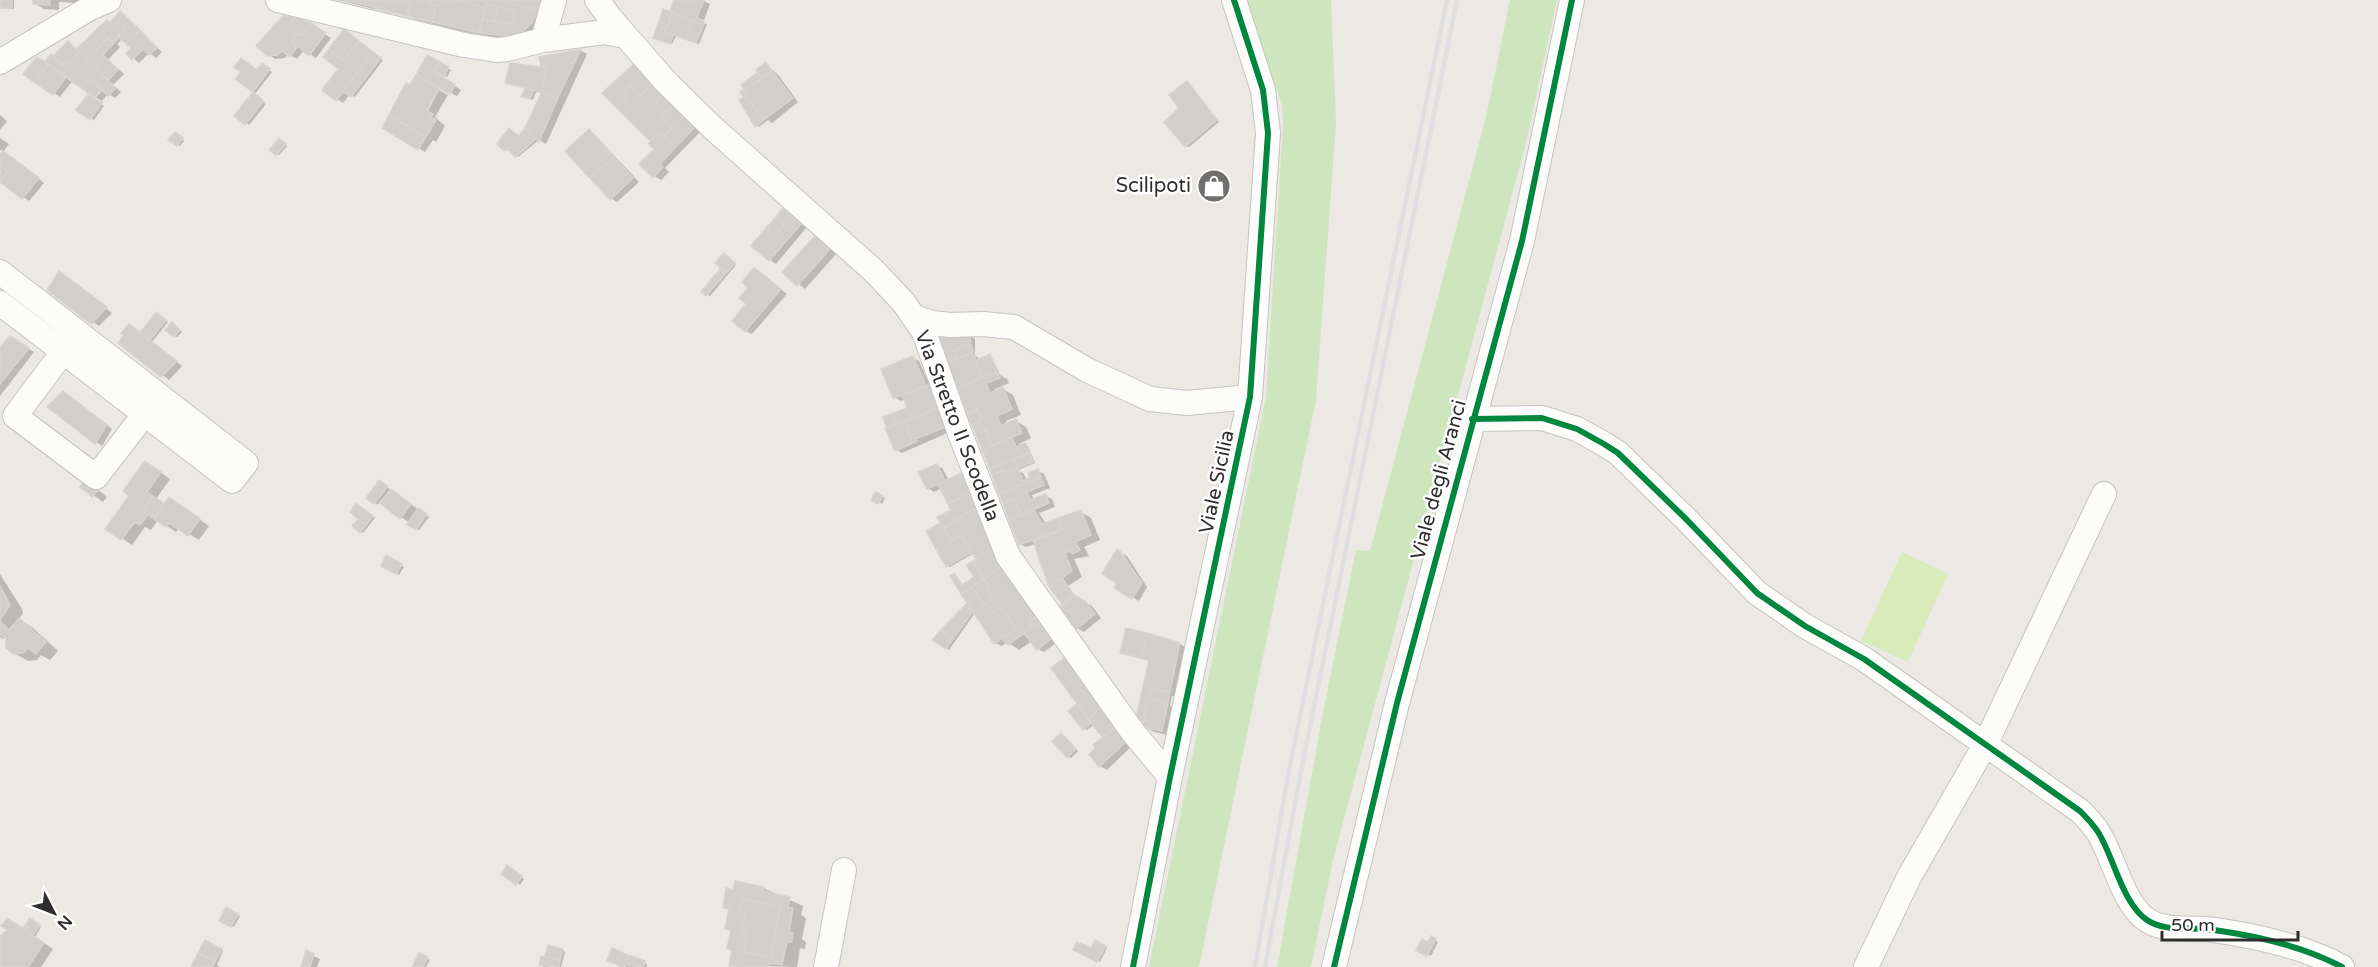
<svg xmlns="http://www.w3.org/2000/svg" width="2378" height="967" viewBox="0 0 2378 967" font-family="'Varela Round',sans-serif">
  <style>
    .green { fill: #cee6be }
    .pitch { fill: #d9eabb }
    .shadow { fill: #0003; fill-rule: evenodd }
    .building { fill: #d1cecb; stroke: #d7d4d0; stroke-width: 1.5 }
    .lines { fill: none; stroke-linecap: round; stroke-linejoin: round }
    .minor-casing { stroke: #c5c4c5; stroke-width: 26 }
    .minor { stroke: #fcfcfb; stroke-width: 24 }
    .rail { stroke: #dfdfe1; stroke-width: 4.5 }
    .cycleway-casing { stroke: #fff; stroke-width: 10 }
    .cycleway { stroke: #00873e; stroke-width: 6 }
    .labels { text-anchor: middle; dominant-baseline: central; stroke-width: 5; stroke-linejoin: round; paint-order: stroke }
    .poi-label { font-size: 20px; fill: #2e2e2e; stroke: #fff; text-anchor: end }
    .street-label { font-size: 20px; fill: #2e2e2e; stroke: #fff }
  </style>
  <rect width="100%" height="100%" fill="#ece8e4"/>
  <!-- green -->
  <path class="green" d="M1247 0H1331L1336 123 1316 400 1199 967H1149L1266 397 1283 125 1282 106Z
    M1510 0H1557L1526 143 1333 860 1311 967H1277L1324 707 1356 550 1370 551 1486 117Z"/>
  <!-- pitch -->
  <path class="pitch" d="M1902 552 1948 574 1908 662 1861 641Z"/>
  <!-- shadow -->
  <path class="shadow" d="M0 0H14V9L0 8Z
    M34 0H78V3L59 2V10L44 9 34 3Z
    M338 0H548L539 26 529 35 517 39 489 38ZM375 6 415 16 414 19 375 9Z
    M677 0H702L710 4 703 23 707 24 699 44 676 36 672 44 655 37 664 11 672 14Z
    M318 29 331 38 316 58 304 50 297 59 288 54 285 58 275 59 258 46Z
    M345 31 383 60 355 97 350 94 343 103 337 99 340 68 325 57Z
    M143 34 162 52 156 58 149 53 139 63 128 54 133 48 123 38 117 44 120 47 108 60 124 74 113 85 121 92 115 98 108 94 102 101 95 97 93 99 104 106 94 120 78 109 90 93 73 80 60 97 26 73 37 59 53 68 54 58 77 51 87 41Z
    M581 51 587 54 546 144 539 140 518 157 510 149 508 151 505 149 520 138 526 129 543 93 536 92 533 100 525 97 526 89 507 82 542 69 541 58Z
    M428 57 451 70 447 77 439 72 438 75 461 90 457 96 438 86 421 117 424 118 439 90 448 95 435 117 445 126 436 142 433 140 425 152 384 128 411 87 422 80Z
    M766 64 779 76 798 102 772 123 768 120 759 127 756 125 746 97Z
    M635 65 701 131 665 168 669 172 661 180 654 176 656 149 652 141 604 93Z
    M265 67 272 72 254 95 266 104 249 125 236 116 255 92 237 79Z
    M1187 82 1219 122 1189 147 1186 146Z
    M0 115 7 121 0 130Z
    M589 131 595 135 639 182 617 202 611 198Z
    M178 135 184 141 180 146 177 145Z
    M0 138 9 144 3 152 44 183 29 201 0 180V155L2 151 0 150Z
    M282 141 287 146 279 155 277 154Z
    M790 214 806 228 776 264 770 260Z
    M816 237 837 253 805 289 784 272Z
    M726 256 736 265 710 296 703 291 723 268Z
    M761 273 787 294 752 334 746 331 748 304Z
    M64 277 112 313 99 326 49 290Z
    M159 316 168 322 152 342 182 366 169 380 120 343 141 334Z
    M174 326 182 332 177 337 175 336Z
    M969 335 975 339V355L980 360 989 356 992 358 1000 375 1007 379 1009 383 995 389 997 392 1003 389 1013 395 1021 415 1006 421 1007 424 1016 421 1026 427 1031 438 1019 444 1020 447 1025 445 1028 446 1035 463 1018 470 1024 474 1027 481 1032 478 1038 471 1044 474 1050 488 1032 495 1034 500 1045 496 1052 499 1055 507 1039 513 1046 524 1081 512 1091 518 1100 540 1084 547 1089 556 1074 559 1082 577 1068 586 1076 598 1092 606 1101 618 1084 632 1077 628 1061 608 1065 605 1051 587 1035 544 1026 547 1020 544 948 361Z
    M10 338 34 352 0 396V351Z
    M913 358 919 361 930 386 954 430 902 453 896 450 909 408 905 399 901 401 894 397Z
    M70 397 112 429 102 446 49 407Z
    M937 465 943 469 949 481 1060 640 1044 652 1038 649 1032 641 1019 650 1007 642 1002 646 995 643 975 613 949 650 934 640 969 603 952 576H957L963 586 976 578 978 560 974 553 950 567 947 566 940 524 944 526 953 510 942 488 934 492 928 488Z
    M155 468 170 479 156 499 165 506 179 505 209 526 199 540 179 528 176 532 158 520 151 530 145 527 132 545 107 528Z
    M380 482 429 517 419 530 380 501 378 505 368 498Z
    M82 487 96 488 107 497 103 502Z
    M877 494 885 498 882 504 873 499Z
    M359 506 375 518 363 533 354 526 361 519Z
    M1117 551 1127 556 1147 587 1139 601 1116 588 1119 583Z
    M387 557 404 567 399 575 383 565Z
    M0 574 22 609 23 613 19 619 33 628 58 651 50 660 41 655 37 660 28 661 14 653 8 638 5 636 3 639 0 637Z
    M1180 644 1190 650 1180 697 1172 696 1170 706 1177 710 1172 736 1154 732 1144 726 1149 661 1121 652Z
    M1077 706 1136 742 1107 770 1100 766 1091 754 1105 738 1095 724 1087 730 1084 729Z
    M1064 736 1078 751 1071 758 1068 757Z
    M507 867 524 879 520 885 503 874Z
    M763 888 803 906 801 915 806 918 802 939 806 942 805 949 800 948 797 967 731 965 734 951 732 931 727 928 730 910 725 907 735 891Z
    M227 909 240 916 234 927 221 920Z
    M30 920 41 927 35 937 53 949 41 967H0V939L24 930Z
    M1431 938 1438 942 1431 956 1418 950 1429 944Z
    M206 942 223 951 217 965 220 967H192Z
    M1095 942 1107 948 1100 962 1075 950H1091Z
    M562 950 565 952 561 967H545L541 965 546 958Z
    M613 950 644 962 647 964 646 967H627L611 962Z
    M307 953 320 959 317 967H303Z
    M420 955 430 960 426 967H414Z"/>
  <!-- building -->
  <path class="building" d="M0 0H12V8H0Z
    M33 0H50V5L33 4Z
    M343 0H366L365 5Z
    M366 0H411L407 16 365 5Z
    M411 0H430L429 4 436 6 432 22 407 16Z
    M430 0H458L485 8 479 33 432 22 436 6 429 4Z
    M458 0H486L485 8Z
    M486 0H503L501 8 486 4Z
    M503 0H515L514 4 538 11 532 23 522 32 510 36 479 33 483 19 508 24 515 20 513 11 501 8Z
    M515 0H541L538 11 514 4Z
    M674 0H704L695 22 670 11Z
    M486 4 498 7 495 22 483 19Z
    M498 7 513 11 515 20 508 24 495 22Z
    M663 9 672 12 668 25 659 22Z
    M120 11 140 30 126 44 118 35 125 28 115 17Z
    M672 12 692 21 685 39 665 32Z
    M283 16 296 18 288 26 280 19Z
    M115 17 125 28 118 35 120 37 114 43 98 28 107 20 110 22Z
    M296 18 311 23 301 36 298 33 292 41 297 47 290 57 282 51 278 55 267 56 256 46 280 19 288 26Z
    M697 18 705 21 696 43 685 39 692 21 695 22Z
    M659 22 668 25 665 32 673 35 670 44 653 38Z
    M311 23 326 33 309 56 292 41 298 33 301 36Z
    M98 28 108 37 96 51 85 41Z
    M344 29 359 41 343 60 329 49Z
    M140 30 157 48 149 55 143 49 132 60 126 54 131 48 126 44Z
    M108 37 114 43 103 55 118 70 108 81 76 49 85 41 96 51Z
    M68 41 79 52 68 64 65 62 62 65 53 56Z
    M359 41 373 52 336 101 322 90 338 69 327 60 333 53 343 60Z
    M329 49 333 53 327 60 323 57Z
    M581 49 557 100 542 92 547 68 541 67 539 57Z
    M79 52 88 61 76 72 89 83 92 81 102 90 95 98 45 62 51 54 62 65 65 62 68 64Z
    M373 52 381 58 351 97 343 91Z
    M427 55 440 62 434 71 455 85 450 94 416 75Z
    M37 57 48 64 34 82 23 74Z
    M241 58 257 70 262 63 270 69 253 92 235 79 241 72 234 67Z
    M88 61 116 88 108 96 92 81 89 83 76 72Z
    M440 62 449 67 444 77 434 71Z
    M766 62 772 71 763 78 756 70Z
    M510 63 547 68 542 92 505 83Z
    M635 63 653 83 640 96 631 85 623 93 628 98 617 108 602 93Z
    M48 64 66 77 53 95 34 82Z
    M772 71 793 98 764 120 743 92Z
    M758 72 763 78 745 91 741 85Z
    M416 75 439 88 426 111 433 114 431 117 436 120 426 137 389 115 406 83 410 85Z
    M1187 81 1217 120 1185 147 1164 122 1179 108 1169 95Z
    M653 83 663 95 632 123 617 108 628 98 623 93 631 85 640 96Z
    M525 88 534 90 530 99 521 97Z
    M744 89 745 91 743 92 764 120 755 127 739 100 744 97 740 92Z
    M253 92 264 101 245 125 234 116Z
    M542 92 557 100 539 142 525 128Z
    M88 94 102 103 90 120 76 110Z
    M663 95 673 105 660 117 671 128 663 137 659 133 650 141 632 123Z
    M673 105 696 126 675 148 663 137 671 128 660 117Z
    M389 115 426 137 418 150 382 128Z
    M509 128 519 136 525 128 536 139 515 157 507 148 504 151 497 144Z
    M589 129 608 150 584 172 565 151Z
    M175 132 183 138 177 146 168 140Z
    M659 133 675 148 660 164 663 167 653 178 639 164 654 149 648 144Z
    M279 138 286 144 276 155 269 150Z
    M2 150 39 178 22 199 0 182 8 171 0 165Z
    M608 150 614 157 590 178 584 172Z
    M614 157 633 178 610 200 590 178Z
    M0 165 8 171 0 181Z
    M783 208 801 224 769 261 751 246 766 228 775 236 784 225 776 217Z
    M776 217 784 225 775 236 766 228Z
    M816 235 831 248 797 286 782 272Z
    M724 253 735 263 726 273 715 263Z
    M754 267 781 289 745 332 732 321 746 304 739 298 748 288 742 282Z
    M720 269 726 273 706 296 701 292Z
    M59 271 107 307 91 324 47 290Z
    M156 312 166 320 150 340 140 333Z
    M172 322 180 330 174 337 165 330Z
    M129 324 177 361 161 377 118 343 124 335 121 333Z
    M969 334 971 344 953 351 956 359 947 363 937 338Z
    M10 336 29 348 0 384V348Z
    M971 344 973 352 956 359 953 351Z
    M973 352 982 378 957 388 947 363Z
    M990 354 997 372 982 378 975 361Z
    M913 356 926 386 893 398 881 369Z
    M997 372 1000 378 986 383 990 393 1003 387 1012 409 997 416 1001 426 1016 419 1022 433 992 446 986 430 976 434 972 425 982 421 978 409 967 413 957 388Z
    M931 384 940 407 897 424 892 414 907 408 902 395Z
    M63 391 107 425 95 444 47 407Z
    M940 407 948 426 916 439 917 441 913 443 904 421Z
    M978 409 982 421 972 425 967 413Z
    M892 414 897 424 887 428 883 417Z
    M904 421 913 443 895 451 885 428Z
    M986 430 992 446 982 450 976 434Z
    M1012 437 1020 456 990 469 982 450Z
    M1025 443 1030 453 1020 456 1016 447Z
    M1030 453 1033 462 1018 468 1014 459Z
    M1014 459 1018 468 1005 473 1004 470 992 475 990 469Z
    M145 461 161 472 147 492 153 496 144 509 155 517 169 497 200 519 188 536 169 523 166 527 148 515 140 525 135 522 121 540 105 529 129 496 123 491Z
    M937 464 945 481 927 489 918 472Z
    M1018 468 1023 481 1030 478 1028 473 1038 469 1041 477 999 494 992 475 1004 470 1005 473Z
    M968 470 974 490 948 504 938 484Z
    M1041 477 1044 485 1027 492 1030 500 1046 494 1049 503 1021 515 1014 498 1003 503 999 494Z
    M86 480 98 490 92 497 80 487Z
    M379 480 388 486 374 504 366 498Z
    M391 489 411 504 400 519 380 503Z
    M974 490 978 506 944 528 937 517 951 510 948 504Z
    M876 492 883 496 878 504 871 500Z
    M153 496 164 504 155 517 144 509Z
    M1014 498 1021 515 1009 520 1003 503Z
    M356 503 373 516 366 525 350 512Z
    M978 506 996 545 976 559 961 535 951 541 944 528Z
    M418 508 427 514 416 530 407 524Z
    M1034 510 1042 524 1058 518 1063 529 1019 545 1009 520Z
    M1081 510 1091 535 1075 542 1080 550 1072 554 1070 551 1065 553 1072 571 1049 587 1033 541 1063 529 1058 518Z
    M358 519 366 525 360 533 352 526Z
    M940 523 951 541 961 535 972 552 946 567 926 531Z
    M996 545 1004 564 984 579 973 561Z
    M1117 549 1120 551 1142 583 1132 599 1114 588 1117 583 1102 574Z
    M386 555 402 564 396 574 381 566Z
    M973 561 984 579 961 594 950 576 954 573 962 585 974 577 966 565Z
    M1004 564 1039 615 1029 623 1032 627 1008 645 1002 638 1016 628 1001 607 980 622 961 594 972 587 984 605 993 598 987 590 990 588 984 579Z
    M1062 578 1074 595 1063 605 1049 587Z
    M984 579 990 588 987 590 993 598 984 605 972 587Z
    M0 586 10 605 0 620Z
    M1074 595 1085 601 1095 614 1076 629 1059 607Z
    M967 603 973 611 953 639 941 630Z
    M1001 607 1016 628 994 644 980 622Z
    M1039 615 1043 620 1032 627 1029 623Z
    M19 618 46 642 36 654 28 648 23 653 13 654 6 648V639L0 634V621L9 630Z
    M1043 620 1055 636 1037 650 1024 633Z
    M1126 628 1147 633 1141 658 1120 653Z
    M941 630 953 639 946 649 932 640Z
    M1147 633 1180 643 1170 692 1150 689 1148 699 1168 703 1162 731 1142 727 1146 707 1139 705 1149 660 1141 658Z
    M1068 655 1104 705 1088 719 1051 668Z
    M1150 689 1170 692 1168 703 1148 699Z
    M1077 704 1091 723 1083 730 1068 711Z
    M1104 705 1119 724 1103 738 1088 719Z
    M1139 705 1146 707 1144 721 1136 719Z
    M1119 724 1130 738 1099 767 1089 754 1096 748 1093 745Z
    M1061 733 1076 749 1067 758 1052 741Z
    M507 865 522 876 516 885 501 874Z
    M735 881 764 887 762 891 790 897 788 908H793L789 932 793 933 792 942H787L782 965 770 963 769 967 729 966 732 950 727 949 731 930 725 929 729 909 723 908 726 888 733 890Z
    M742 899 780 907 771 957 744 952 747 933 741 932 745 912 739 911Z
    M226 907 238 914 231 927 219 921Z
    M7 918 44 943 28 967H0V936L8 930 1 926Z
    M30 918 40 925 33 935 23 928Z
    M1431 936 1436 939 1427 956 1416 951 1422 939 1428 942Z
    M205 940 222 949 215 962 198 953Z
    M1095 940 1106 946 1097 962 1073 950 1077 942 1091 948Z
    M548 945 563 949 560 960 545 957Z
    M612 948 628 955 623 967 607 961Z
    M306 950 314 954 310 967H301Z
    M198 953 215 962 212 967H191Z
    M419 953 428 957 423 967H412Z
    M628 955 645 961 643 967 624 965Z
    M541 956 560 960 559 967 539 965Z"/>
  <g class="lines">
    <defs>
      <path id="minor" d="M278 0 464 45 497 50 507 49 543 40 604 32 625 36
        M597 0 611 19 666 82 714 129 874 271 904 303 924 332 959 431 1008 556 1132 731 1170 777
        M543 40 554 0
        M0 62 90 8 109 0
        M0 272 246 463 232 481 0 303
        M914 317 932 323 950 325 983 324 1014 327 1087 370 1150 399 1187 403 1250 397
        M63 352 15 416 96 477 154 402
        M1472 419 1542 418 1577 429 1604 444 1618 453 1687 520 1757 593 1805 626 1864 659 2080 811C2086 817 2093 824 2098 832 2114 857 2122 903 2147 920 2166 933 2192 926 2214 930 2257 936 2303 946 2342 967
        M826 967 844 870
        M1133 967 1170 777 1250 397 1268 133 1263 90 1234 0
        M1334 967 1397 703 1522 241 1572 0
        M1866 967 1909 877 1985 745 2104 494"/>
    </defs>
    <!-- minor casing -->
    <use href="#minor" class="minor-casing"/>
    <!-- minor -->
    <use href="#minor" class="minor"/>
    <!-- rail -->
    <path class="rail" d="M1255 967 1289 770 1447 0
      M1265 967 1301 771 1457 0"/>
    <defs>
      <path id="cycleway" d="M1472 419 1542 418 1577 429 1604 444 1618 453 1687 520 1757 593 1805 626 1864 659 2080 811C2086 817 2093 824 2098 832 2114 857 2122 903 2147 920 2166 933 2192 926 2214 930 2257 936 2303 946 2342 967
        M1133 967 1170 777 1250 397 1268 133 1263 90 1234 0
        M1334 967 1397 703 1522 241 1572 0"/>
    </defs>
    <!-- cycleway casing -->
    <use href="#cycleway" class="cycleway-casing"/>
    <!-- cycleway -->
    <use href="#cycleway" class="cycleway"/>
  </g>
  <!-- icons -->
  <defs>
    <symbol id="shop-disc" viewBox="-11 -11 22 22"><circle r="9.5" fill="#706f6e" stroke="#fff"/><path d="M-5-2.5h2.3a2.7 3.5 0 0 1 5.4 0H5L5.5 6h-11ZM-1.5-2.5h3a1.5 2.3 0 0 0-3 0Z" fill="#fff"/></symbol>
  </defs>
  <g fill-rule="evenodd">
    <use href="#shop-disc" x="1195" y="167" width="38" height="38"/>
  </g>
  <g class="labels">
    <!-- poi labels -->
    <g class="poi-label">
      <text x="1191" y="186">Scilipoti</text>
    </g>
    <!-- street labels -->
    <g class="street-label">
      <text transform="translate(957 426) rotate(69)">Via Stretto II Scodella</text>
      <text transform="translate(1439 480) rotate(-75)">Viale degli Aranci</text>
      <text transform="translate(1217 482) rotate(-78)">Viale Sicilia</text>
    </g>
  </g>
  <!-- north arrow -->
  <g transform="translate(54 913) rotate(132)" stroke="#ffffff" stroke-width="4.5" paint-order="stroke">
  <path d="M0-4.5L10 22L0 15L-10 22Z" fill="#2e2e2e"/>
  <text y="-9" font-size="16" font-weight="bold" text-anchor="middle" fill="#2e2e2e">N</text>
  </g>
  <!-- scale -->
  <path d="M2162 931v9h136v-9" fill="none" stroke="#2e2e2e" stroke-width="3"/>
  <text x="2171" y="931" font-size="18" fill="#2e2e2e" stroke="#ffffff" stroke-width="4.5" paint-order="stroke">50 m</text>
</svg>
